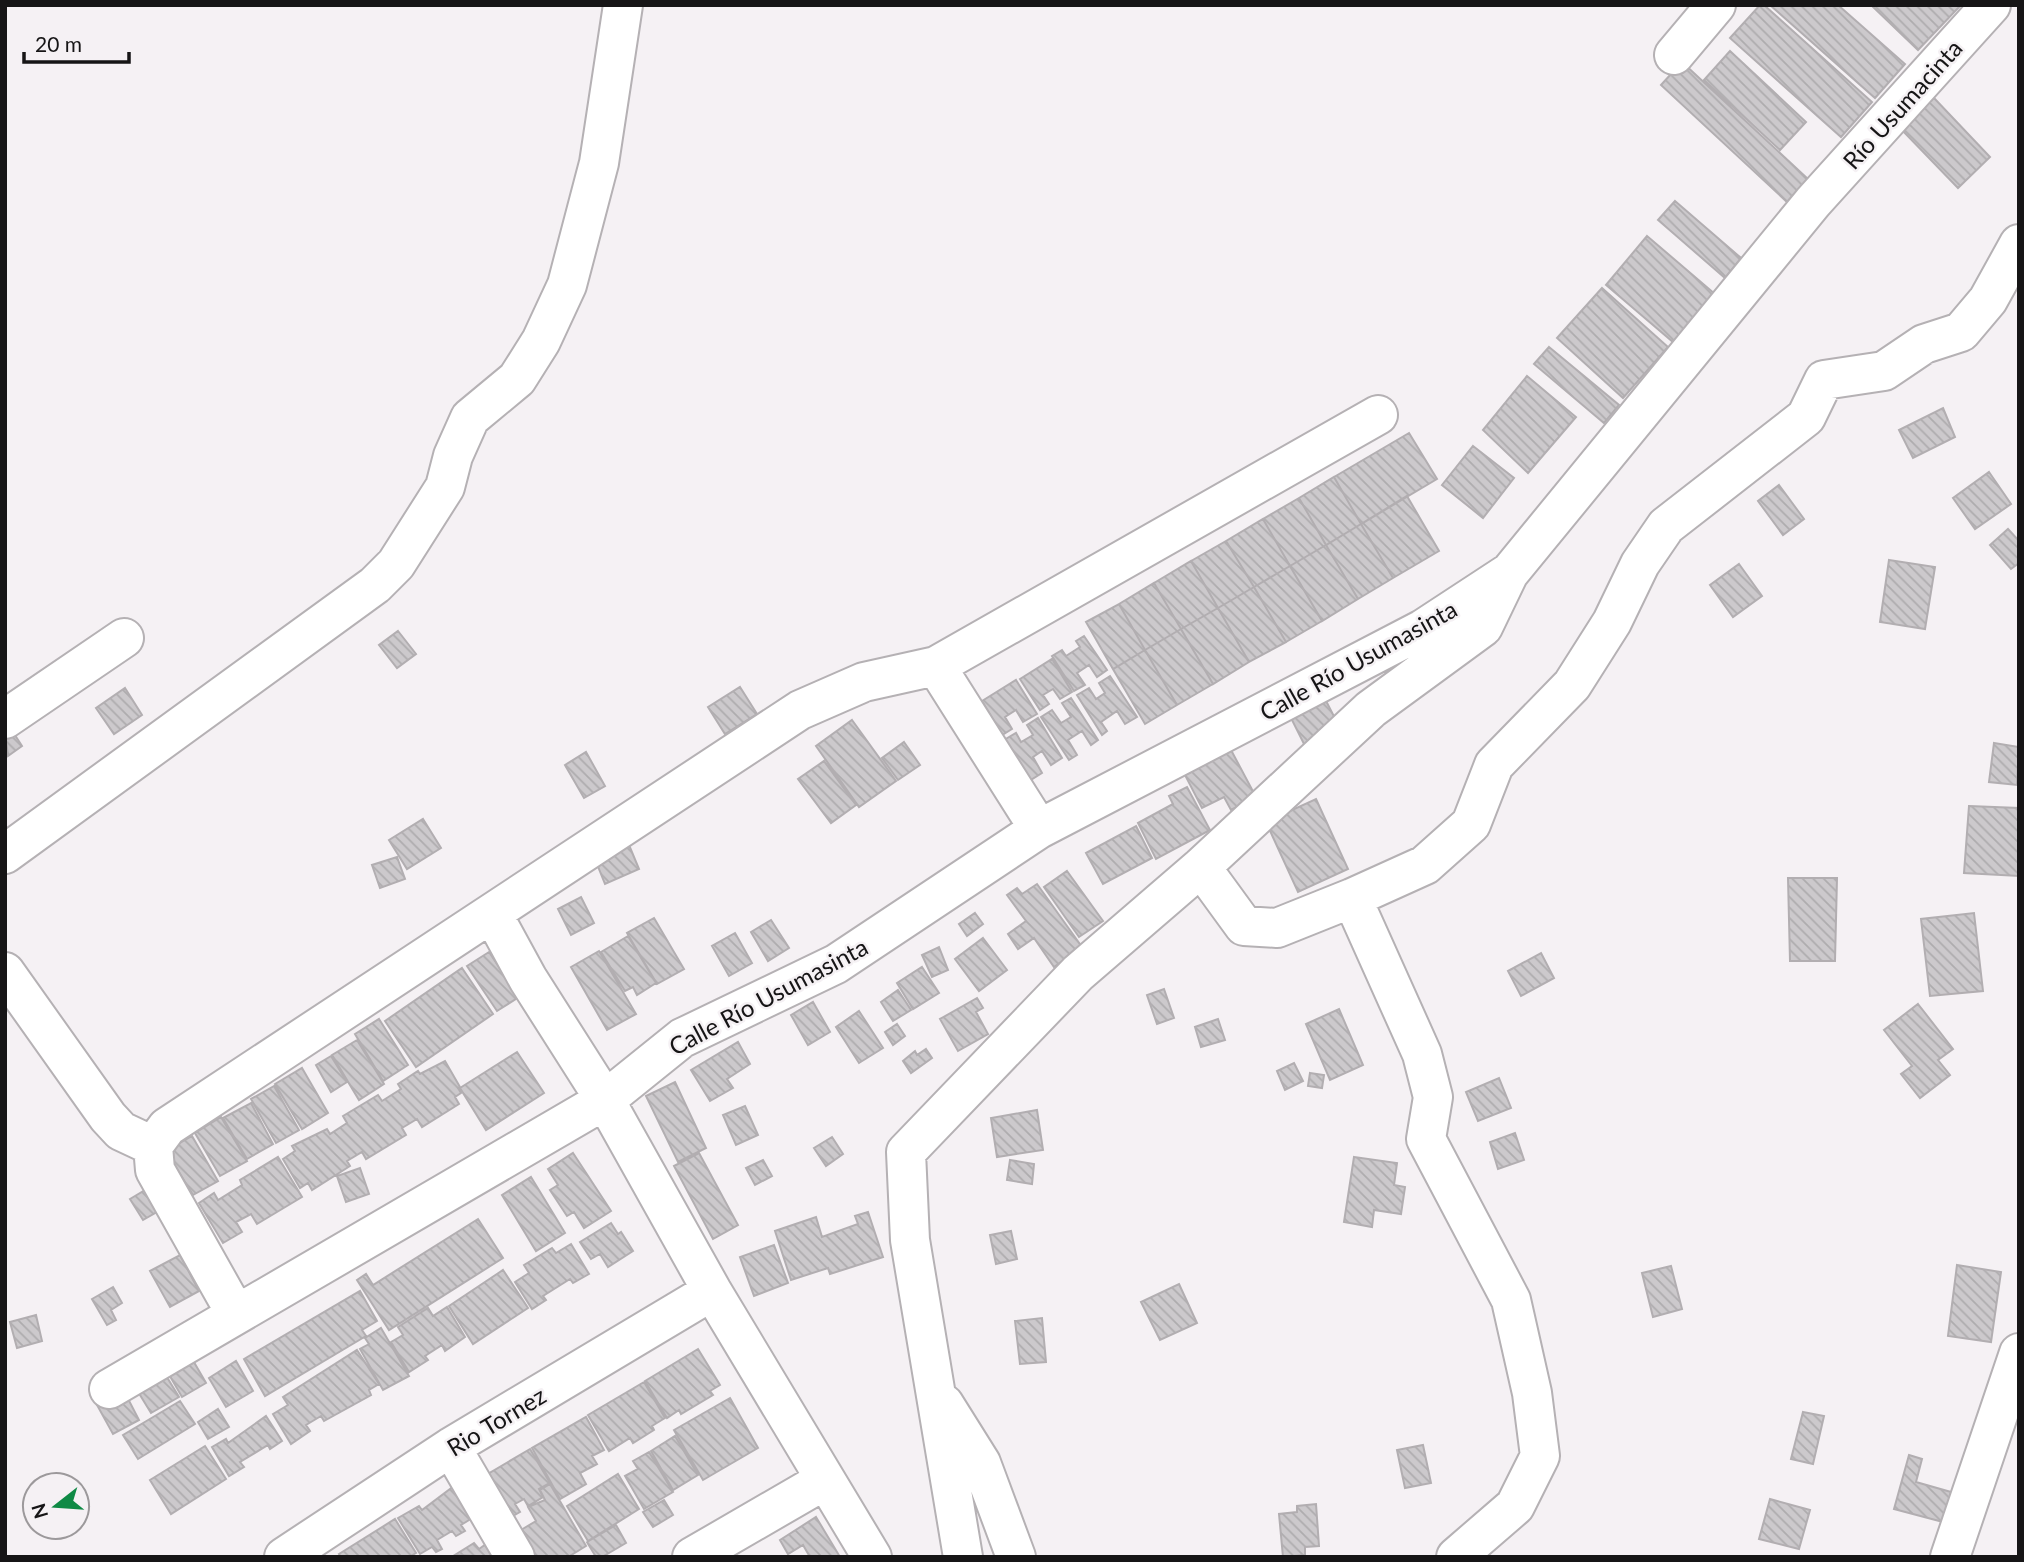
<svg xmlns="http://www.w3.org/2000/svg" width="2024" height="1562" viewBox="0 0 2024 1562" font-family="Lato,sans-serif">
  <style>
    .building { fill: url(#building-back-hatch); stroke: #b2aeb1; stroke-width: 2 }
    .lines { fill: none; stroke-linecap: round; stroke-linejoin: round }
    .minor-casing { stroke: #b5b1b4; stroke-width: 42 }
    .minor { stroke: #fff; stroke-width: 38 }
    .labels { text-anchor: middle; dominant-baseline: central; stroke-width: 5; stroke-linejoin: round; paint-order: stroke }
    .street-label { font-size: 24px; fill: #161516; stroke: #f5f1f4 }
  </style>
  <defs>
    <pattern id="building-back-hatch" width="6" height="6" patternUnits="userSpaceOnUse" patternTransform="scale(1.75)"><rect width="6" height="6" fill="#ccc9cc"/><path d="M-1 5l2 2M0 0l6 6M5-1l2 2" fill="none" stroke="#aeacae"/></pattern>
  </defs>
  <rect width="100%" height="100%" fill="#f5f1f4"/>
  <!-- building -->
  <path class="building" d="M1760 5H1764L1872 102 1841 137 1730 38Z
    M1770 5H1838L1905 64 1875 98Z
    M1871 5H1961L1918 50Z
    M1730 51 1806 122 1780 150 1704 80Z
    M1682 62 1808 179 1787 202 1661 85Z
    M1934 98 1990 157 1958 188 1901 129Z
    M1675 201 1741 258 1725 278 1658 220Z
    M1647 236 1715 294 1673 342 1606 285Z
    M1602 288 1668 347 1623 398 1557 338Z
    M1549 347 1619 405 1604 423 1534 364Z
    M1527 376 1576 417 1528 473 1483 430Z
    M1943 408 1955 437 1913 458 1899 430Z
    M1409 433 1437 479 1361 524 1334 477Z
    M1473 446 1514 478 1483 518 1442 485Z
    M1989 472 2011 504 1975 529 1953 498Z
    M1334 477 1361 524 1326 545 1299 498Z
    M1779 485 1804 519 1783 535 1758 501Z
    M1407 496 1439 551 1393 578 1361 524Z
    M1299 498 1326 545 1290 566 1263 519Z
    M1263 519 1290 566 1254 587 1226 541Z
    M1361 524 1393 578 1358 599 1326 545Z
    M2008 529 2019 541V563L2011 569 1990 545Z
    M1226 541 1254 587 1218 608 1191 561Z
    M1326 545 1358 599 1322 621 1290 566Z
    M1889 560 1935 567 1925 629 1880 622Z
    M1191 561 1218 608 1181 629 1154 583Z
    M1739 564 1762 596 1733 617 1710 585Z
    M1290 566 1322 621 1286 642 1254 587Z
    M1154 583 1181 629 1145 650 1119 604Z
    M1254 587 1286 642 1249 662 1218 608Z
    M1119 604 1145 650 1113 669 1086 622Z
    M1218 608 1249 662 1213 684 1181 629Z
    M1181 629 1213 684 1177 705 1145 650Z
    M398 631 416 654 397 668 379 645Z
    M1084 636 1107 670 1097 677 1089 665 1077 673 1085 685 1074 691 1052 656 1062 650 1066 656 1080 647 1076 641Z
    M1145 650 1177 705 1145 724 1113 669Z
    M1052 659 1072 692 1060 699 1053 689 1043 695 1049 704 1040 710 1020 679Z
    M1110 676 1137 717 1125 724 1117 711 1101 722 1107 731 1102 735 1077 695 1089 688 1096 699 1105 693 1099 683Z
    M1016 680 1037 714 1023 722 1016 710 1005 717 1012 729 1002 735 982 701Z
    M740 687 757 714 725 734 708 707Z
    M125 688 142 715 114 734 96 708Z
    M1323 695 1342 732 1307 750 1288 712Z
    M1071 698 1098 740 1091 745 1082 731 1068 740 1077 755 1069 760 1041 717 1052 710 1061 723 1071 717 1062 703Z
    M1038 718 1062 758 1051 765 1042 751 1033 757 1042 773 1029 781 1004 740 1016 733 1021 742 1033 735 1027 725Z
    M852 720 896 781 859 807 816 746Z
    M11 729 22 746 8 756 5 733Z
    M904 742 920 765 898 780 882 758Z
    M1994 743 2019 747 2017 785 1989 782Z
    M1231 750 1256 797 1231 810 1224 797 1202 808 1185 775Z
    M586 752 605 786 584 798 565 765Z
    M824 761 856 805 831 823 798 779Z
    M1187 787 1210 830 1156 859 1138 823 1173 804 1169 796Z
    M1316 799 1348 869 1298 892 1266 822Z
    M1969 806 2019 808V876L1964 873Z
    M423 819 441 848 407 869 389 840Z
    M1136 826 1152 858 1103 884 1086 853Z
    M629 845 639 869 605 884 595 859Z
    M397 857 405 879 380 888 372 865Z
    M1067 871 1103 921 1079 937 1044 887Z
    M1788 878H1837L1835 961H1790Z
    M1037 884 1082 947 1054 967 1034 938 1018 949 1008 934 1026 921 1007 895 1017 888 1022 894Z
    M581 897 594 923 571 935 558 909Z
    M975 913 983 924 967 936 959 924Z
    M1974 913 1983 991 1930 996 1921 919Z
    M654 918 684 969 657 984 627 933Z
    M771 920 789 948 768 961 751 932Z
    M735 933 752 963 729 976 712 946Z
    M628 936 656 983 637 995 633 987 625 991 601 952Z
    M983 938 1007 970 979 991 955 959Z
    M939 947 948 970 932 977 922 955Z
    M599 951 636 1014 607 1030 571 967Z
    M489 952 519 997 497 1011 467 966Z
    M1541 953 1554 978 1521 996 1508 971Z
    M922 967 939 993 913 1009 897 983Z
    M462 968 493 1014 416 1067 385 1021Z
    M1164 989 1174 1018 1157 1024 1147 995Z
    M898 990 911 1010 893 1021 881 1002Z
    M977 998 983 1008 976 1012 988 1034 958 1051 940 1019Z
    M813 1002 830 1032 808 1045 791 1015Z
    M1918 1004 1953 1049 1938 1060 1950 1075 1920 1098 1901 1074 1912 1066 1884 1030Z
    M1339 1009 1363 1065 1330 1080 1306 1024Z
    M859 1011 883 1048 859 1063 836 1027Z
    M379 1019 408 1065 383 1081 355 1034Z
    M1218 1019 1225 1040 1201 1047 1195 1027Z
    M897 1024 905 1036 893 1045 885 1032Z
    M357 1040 384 1084 359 1100 332 1055Z
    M738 1042 750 1064 727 1079 733 1088 710 1101 691 1070Z
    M926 1049 932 1058 911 1073 903 1061 915 1051 917 1055Z
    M517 1052 544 1093 486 1130 460 1088Z
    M331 1056 347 1082 331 1092 316 1065Z
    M445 1061 460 1087 458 1088 461 1093 455 1097 459 1104 422 1127 417 1119 402 1128 406 1135 366 1159 362 1152 347 1161 350 1166 312 1190 308 1183 300 1188 283 1159 295 1151 292 1146 327 1129 330 1134 347 1123 343 1116 378 1095 382 1101 401 1089 398 1084 418 1071 420 1074Z
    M1294 1063 1303 1081 1285 1090 1277 1071Z
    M302 1068 328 1113 302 1129 275 1084Z
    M1310 1073 1324 1075 1322 1088 1308 1086Z
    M1499 1078 1511 1108 1478 1121 1466 1092Z
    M675 1082 706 1148 678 1162 646 1096Z
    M274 1086 299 1130 276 1143 251 1099Z
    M251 1103 273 1144 247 1159 223 1118Z
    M745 1106 758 1135 736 1145 723 1115Z
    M1037 1110 1043 1150 997 1157 991 1118Z
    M221 1117 247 1161 220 1176 195 1133Z
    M1515 1133 1524 1160 1498 1169 1490 1142Z
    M192 1136 218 1181 193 1195 166 1151Z
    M832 1137 843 1154 826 1166 814 1148Z
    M573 1153 611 1211 584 1228 574 1212 567 1216 550 1190 558 1185 548 1169Z
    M699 1153 738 1225 713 1239 674 1166Z
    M278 1157 302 1197 257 1224 251 1214 236 1222 242 1232 223 1243 199 1203 214 1193 218 1200 242 1185 240 1180Z
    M1354 1157 1397 1163 1394 1185 1405 1187 1401 1214 1374 1210 1372 1227 1344 1222Z
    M763 1160 772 1176 755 1185 746 1168Z
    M1010 1160 1034 1164 1032 1184 1007 1180Z
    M360 1168 369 1194 346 1202 337 1176Z
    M531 1177 565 1233 536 1251 502 1195Z
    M157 1183 169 1205 143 1220 130 1199Z
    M868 1212 883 1257 830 1274 828 1268 791 1280 775 1231 816 1217 822 1237 858 1224 855 1216Z
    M478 1219 503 1258 389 1330 357 1280 366 1274 373 1285Z
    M611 1223 618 1234 621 1232 633 1251 608 1267 600 1254 591 1259 580 1242Z
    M1011 1231 1017 1259 996 1264 990 1235Z
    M571 1244 589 1274 573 1283 570 1279 543 1296 546 1300 532 1309 515 1282 529 1273 524 1265 552 1248 556 1253Z
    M774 1245 788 1283 754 1296 740 1257Z
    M180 1255 199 1291 170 1307 150 1271Z
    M1957 1265 2001 1272 1991 1342 1948 1336Z
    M1671 1266 1682 1309 1653 1317 1642 1273Z
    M503 1270 528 1308 473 1344 449 1306Z
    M1179 1284 1197 1323 1160 1340 1141 1302Z
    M113 1287 122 1303 111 1310 116 1320 107 1325 92 1299Z
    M360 1291 377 1321 362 1330 366 1336 265 1396 244 1359Z
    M447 1307 465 1337 445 1351 442 1345 425 1356 428 1360 409 1372 391 1342 403 1335 398 1327 428 1308 433 1316Z
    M36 1315 42 1341 17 1348 10 1322Z
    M1042 1318 1046 1362 1020 1364 1015 1321Z
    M381 1328 409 1376 383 1390 360 1349 369 1344 365 1338Z
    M698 1349 720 1385 710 1391 713 1395 681 1414 679 1410 667 1418 645 1381Z
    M357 1350 379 1384 369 1390 371 1395 324 1421 321 1416 306 1425 310 1431 291 1444 273 1414 288 1405 283 1397Z
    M191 1357 206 1383 182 1397 167 1371Z
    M236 1361 253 1391 226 1407 209 1378Z
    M165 1374 179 1397 151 1413 137 1390Z
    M644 1382 665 1418 652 1426 654 1430 633 1443 630 1438 609 1451 588 1415Z
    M124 1391 139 1420 113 1434 97 1405Z
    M730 1398 758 1448 703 1480 674 1430Z
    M180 1401 195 1424 138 1459 123 1435Z
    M218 1409 229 1427 208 1439 198 1422Z
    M1803 1412 1824 1416 1813 1464 1791 1459Z
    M266 1416 282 1441 270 1449 268 1445 240 1462 244 1467 229 1476 212 1447 226 1439 228 1443Z
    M586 1417 604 1450 592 1456 597 1464 580 1473 586 1484 560 1499 532 1448Z
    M675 1436 698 1475 673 1490 651 1451Z
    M1423 1445 1431 1483 1405 1488 1397 1450Z
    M205 1446 226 1479 171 1514 150 1480Z
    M530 1449 550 1483 539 1489 543 1497 528 1506 524 1499 515 1504 520 1512 511 1517 476 1481Z
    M649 1452 673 1492 644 1509 625 1476 638 1469 633 1461Z
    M1909 1455 1922 1459 1916 1482 1951 1492 1943 1522 1894 1509Z
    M618 1474 639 1509 588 1541 567 1506Z
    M550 1484 586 1546 568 1557H519L521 1530 536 1521 528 1507 545 1500 540 1490Z
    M454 1486 474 1517 461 1525 465 1531 456 1536 452 1531 437 1540 442 1549 436 1552 432 1547 420 1554 398 1518 419 1506 422 1510Z
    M1770 1499 1810 1510 1799 1549 1759 1539Z
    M664 1500 673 1515 653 1527 643 1512Z
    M1316 1504 1319 1546 1305 1547V1555L1283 1557 1279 1514 1297 1512V1506Z
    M816 1517 840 1557H810L803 1545 788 1554 780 1540Z
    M395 1519 416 1553 409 1557H341L339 1554Z
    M616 1525 626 1543 602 1557H596L587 1542Z
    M489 1542 498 1557 455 1555 474 1543 479 1549Z"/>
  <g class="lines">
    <defs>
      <path id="minor" d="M1674 55 1716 5
        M936 666 1039 829
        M5 719 124 638
        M5 854 375 585 396 564 445 487 453 456 470 418 517 379 541 341 567 285 599 163 623 5
        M1201 867 1244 926 1277 928 1352 898 1425 865 1471 824 1494 765 1572 685 1612 622 1640 564 1666 526 1806 417 1824 380 1884 371 1924 344 1961 332 1988 300 2019 244
        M1352 898 1422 1054 1433 1097 1426 1139 1511 1300 1532 1393 1540 1456 1515 1506 1456 1557
        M492 913 528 979 605 1100 712 1291 872 1557
        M5 972 108 1117 121 1131 153 1146
        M236 1314 155 1170 153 1146 167 1127 800 710 864 682 936 666 1378 415
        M109 1389 605 1100 682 1038 836 964 1039 829 1423 629 1510 572 1813 202 1991 5
        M944 1404 981 1463 1016 1557
        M451 1447 515 1557
        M284 1557 451 1447 712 1291
        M692 1557 825 1480
        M963 1557 910 1240 906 1152 1078 973 1201 867 1371 709 1483 627 1509 573
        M1950 1557 2019 1353"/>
    </defs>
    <!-- minor casing -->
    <use href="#minor" class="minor-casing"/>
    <!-- minor -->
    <use href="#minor" class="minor"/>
  </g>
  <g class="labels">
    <!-- street labels -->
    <g class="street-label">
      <text transform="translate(1902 104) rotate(-48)">Río Usumacinta</text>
      <text transform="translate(1358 660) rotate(-29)">Calle Río Usumasinta</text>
      <text transform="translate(768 996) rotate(-28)">Calle Río Usumasinta</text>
      <text transform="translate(496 1421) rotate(-31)">Rio Tornez</text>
    </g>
  </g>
  <!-- border -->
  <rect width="2024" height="1562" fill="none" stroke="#161516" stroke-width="14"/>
  <!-- north arrow -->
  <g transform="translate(56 1506) rotate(253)"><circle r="33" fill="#f5f1f4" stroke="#9c999b" stroke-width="2"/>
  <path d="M0-5L12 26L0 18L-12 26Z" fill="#0f8a45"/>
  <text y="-10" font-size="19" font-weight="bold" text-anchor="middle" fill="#161516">N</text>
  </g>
  <!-- scale -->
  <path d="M24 52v10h105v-10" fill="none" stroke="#161516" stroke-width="3.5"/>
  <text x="35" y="52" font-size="21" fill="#161516" stroke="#f5f1f4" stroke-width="5" paint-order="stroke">20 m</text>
</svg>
